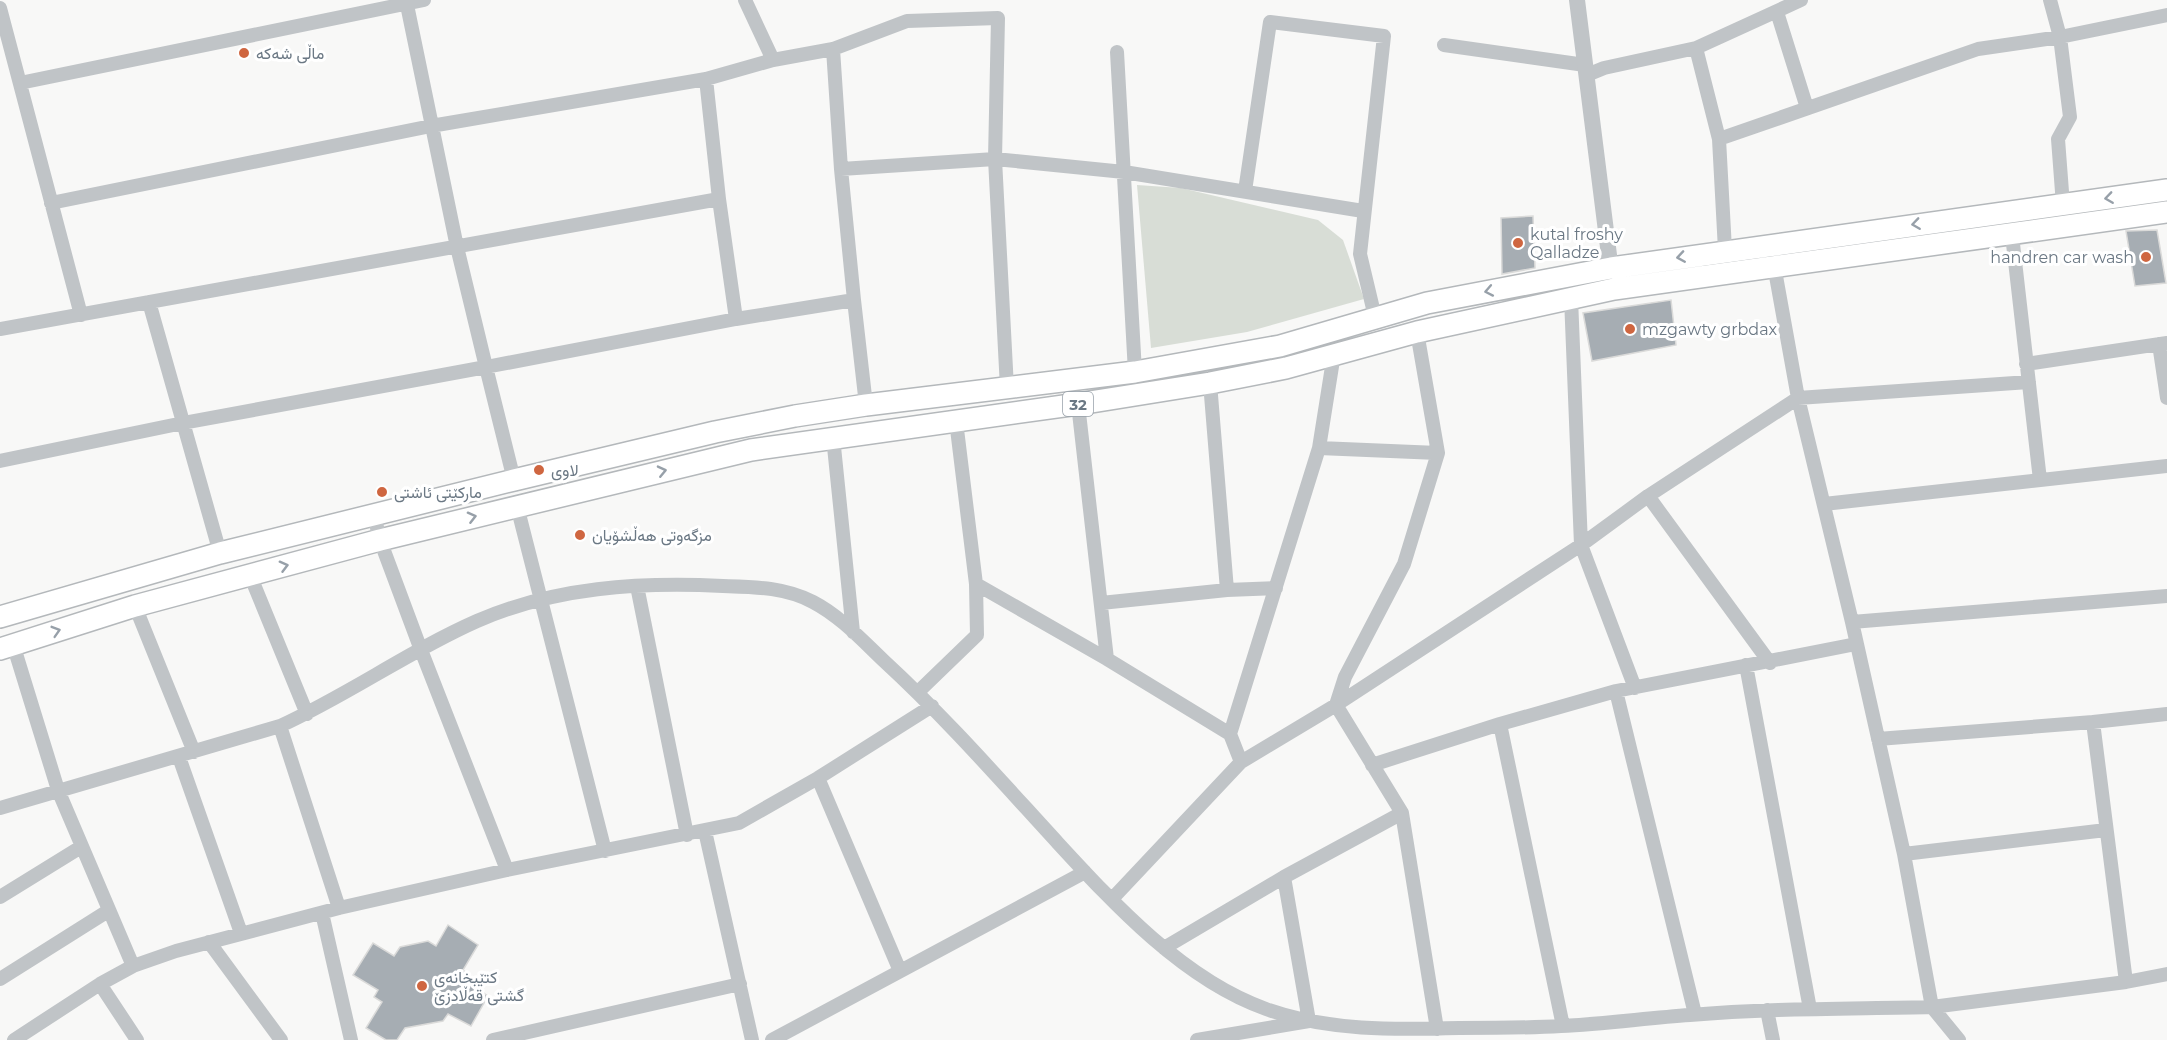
<svg xmlns="http://www.w3.org/2000/svg" width="2167" height="1040" viewBox="0 0 2167 1040" font-family="Montserrat,Vazirmatn,sans-serif">
  <style>
    .green { fill: #d8ddd6 }
    .building { fill: #a6adb3; stroke: #dadad9; stroke-width: 1.5 }
    .lines { fill: none; stroke-linecap: round; stroke-linejoin: round }
    .primary-casing { stroke: #b4b8bb; stroke-width: 24 }
    .minor { stroke: #c0c4c7; stroke-width: 14 }
    .tertiary { stroke: #c0c4c7; stroke-width: 16 }
    .primary { stroke: #fff; stroke-width: 21 }
    .oneway { stroke: #97a0a9 }
    .poi-dot { fill: #cf6640; stroke: #fff; stroke-width: 2 }
    .labels { text-anchor: middle; dominant-baseline: central; stroke-width: 6; stroke-linejoin: round; paint-order: stroke }
    .shield { fill: #fff; stroke: #97a0a9; stroke-width: 1.5 }
    .shield-label { font-size: 15px; font-weight: bold; fill: #6b7884 }
    .poi-label { font-size: 16px; fill: #6b7884; stroke: #fff; text-anchor: start }
  </style>
  <rect width="100%" height="100%" fill="#f8f8f7"/>
  <!-- green -->
  <path class="green" d="M1137 185 1181 188 1318 220 1343 240 1364 299 1247 332 1151 348Z"/>
  <!-- building -->
  <path class="building" d="M1533 216 1535 268 1502 274 1501 218Z
    M2157 230 2166 283 2135 286 2126 231Z
    M1671 300 1676 345 1592 361 1583 313Z
    M448 925 478 945 463 970 469 975 465 981 488 996 471 1026 448 1014 443 1021 405 1028 397 1040H386L366 1028 382 1002 374 997 378 990 353 975 373 943 394 956 400 947 428 941 436 946Z"/>
  <g class="lines">
    <defs>
      <path id="primary" d="M0 617 220 553 514 480 715 432 795 416 866 405 1135 372 1280 346 1427 303 1611 268 2167 190
        M0 649 135 606 380 540 751 450 1078 404 1210 383 1286 368 1417 332 1614 289 2167 212"/>
    </defs>
    <!-- primary casing -->
    <use href="#primary" class="primary-casing"/>
    <!-- minor -->
    <path class="minor" d="M745 0 773 60
      M2050 0 2060 37 2070 117 2058 139 2063 205
      M0 8 81 315
      M1777 12 1807 108
      M1444 45 1585 65
      M1696 48 1719 139 1725 250
      M833 49 841 169 854 300
      M1117 52 1135 372
      M1587 75 1604 68 1696 48 1801 0
      M706 79 719 199 736 319
      M20 83 424 0
      M1719 139 1978 49 2060 37 2167 15
      M841 169 995 159 1124 172 1363 211
      M1245 191 1270 22 1384 36 1360 254 1375 317
      M51 203 431 126 706 79 773 60 833 49 907 21 998 18 995 159 1007 388
      M2012 235 2040 480
      M1774 265 1798 398 1852 622 1904 854 1932 1007 2126 982 2167 974
      M1571 298 1581 545 1635 688
      M149 302 220 553
      M0 329 719 199
      M1417 332 1438 453 1404 564 1345 677 1336 705 1402 813 1437 1029
      M2159 344 2167 398
      M2026 364 2167 343
      M1210 383 1227 590
      M1078 404 1107 659
      M833 437 853 632
      M1319 448 1438 453
      M0 461 183 423 486 367 457 247 406 0
      M514 480 486 367 736 319 854 300 866 405
      M1648 496 1770 663
      M1824 504 2167 466
      M517 506 605 851
      M374 515 380 540 421 650 507 870
      M250 575 307 714
      M976 584 1107 659 1230 734
      M637 586 687 835
      M1101 603 1227 590 1276 588
      M135 606 194 752
      M1852 622 2167 596
      M13 644 58 790 133 966
      M1746 665 1810 1009
      M1616 691 1695 1014
      M918 692 977 635 976 584 956 421
      M2093 722 2126 982
      M1500 724 1563 1026
      M280 726 339 908
      M1878 739 2093 722 2167 714
      M179 757 241 933
      M1241 762 1230 734 1319 448 1334 354
      M1372 765 1500 724 1616 691 1856 644
      M818 778 900 971
      M0 808 280 726C348 695 409 651 477 621 555 587 638 582 723 586 754 587 785 587 813 602 840 616 862 640 884 661 946 718 1001 781 1057 842 1115 905 1184 980 1266 1009 1328 1031 1394 1030 1459 1028 1493 1028 1527 1028 1561 1026 1604 1024 1647 1018 1690 1015 1771 1008 1851 1009 1932 1007L1959 1040
      M705 831 752 1040
      M1904 854 2106 830
      M0 897 81 847
      M1112 899 1241 762 1336 705 1581 545 1648 496 1798 398 2029 382
      M322 913 351 1040
      M209 942 281 1040
      M1164 948 1284 877 1402 813
      M0 979 108 911
      M100 984 137 1040
      M1767 1010 1773 1040
      M14 1040 100 984 133 966 176 951 339 908 507 870 739 823 818 778 932 706
      M493 1040 740 984
      M772 1040 1085 872
      M1197 1040 1309 1021 1284 877"/>
    <!-- tertiary -->
    <path class="tertiary" d="M1577 0 1612 279"/>
    <!-- primary -->
    <use href="#primary" class="primary"/>
  </g>
  <!-- one-way arrows -->
  <defs><path id="oneway-chevron" d="M-2-3.5L2.5 0L-2 3.5" fill="none" stroke-width="1.6" stroke-linecap="round" stroke-linejoin="round" transform="scale(1.5)"/></defs>
  <g class="oneway">
    <use href="#oneway-chevron" transform="translate(2109 198) rotate(172)"/>
    <use href="#oneway-chevron" transform="translate(1916 224) rotate(172)"/>
    <use href="#oneway-chevron" transform="translate(1681 257) rotate(171)"/>
    <use href="#oneway-chevron" transform="translate(1489 291) rotate(169)"/>
    <use href="#oneway-chevron" transform="translate(662 471) rotate(-13)"/>
    <use href="#oneway-chevron" transform="translate(472 517) rotate(-14)"/>
    <use href="#oneway-chevron" transform="translate(284 566) rotate(-15)"/>
    <use href="#oneway-chevron" transform="translate(56 631) rotate(-17)"/>
  </g>
  <!-- markers -->
  <g class="poi-dot">
    <circle cx="244" cy="53" r="6"/>
    <circle cx="1518" cy="243" r="6"/>
    <circle cx="2146" cy="257" r="6"/>
    <circle cx="1630" cy="329" r="6"/>
    <circle cx="539" cy="470" r="6"/>
    <circle cx="382" cy="492" r="6"/>
    <circle cx="580" cy="535" r="6"/>
    <circle cx="422" cy="986" r="6"/>
  </g>
  <g class="labels">
    <!-- shield labels -->
    <rect class="shield" x="1063" y="392" width="30" height="24" rx="4.5"/>
    <g class="shield-label">
      <text x="1078" y="404">32</text>
    </g>
    <!-- poi labels -->
    <g class="poi-label">
      <text x="256" y="53">ماڵی شەکە</text>
      <text x="1530" y="234">kutal froshy<tspan x="1530" dy="18">Qalladze</tspan></text>
      <text x="2134" y="257" text-anchor="end">handren car wash</text>
      <text x="1642" y="329">mzgawty grbdax</text>
      <text x="551" y="470">لاوی</text>
      <text x="394" y="492">مارکێتی ئاشتی</text>
      <text x="592" y="535">مزگەوتی ھەڵشۆیان</text>
      <text x="434" y="977">کتێبخانەی<tspan x="434" dy="18">گشتی قەڵادزێ</tspan></text>
    </g>
  </g>
</svg>
